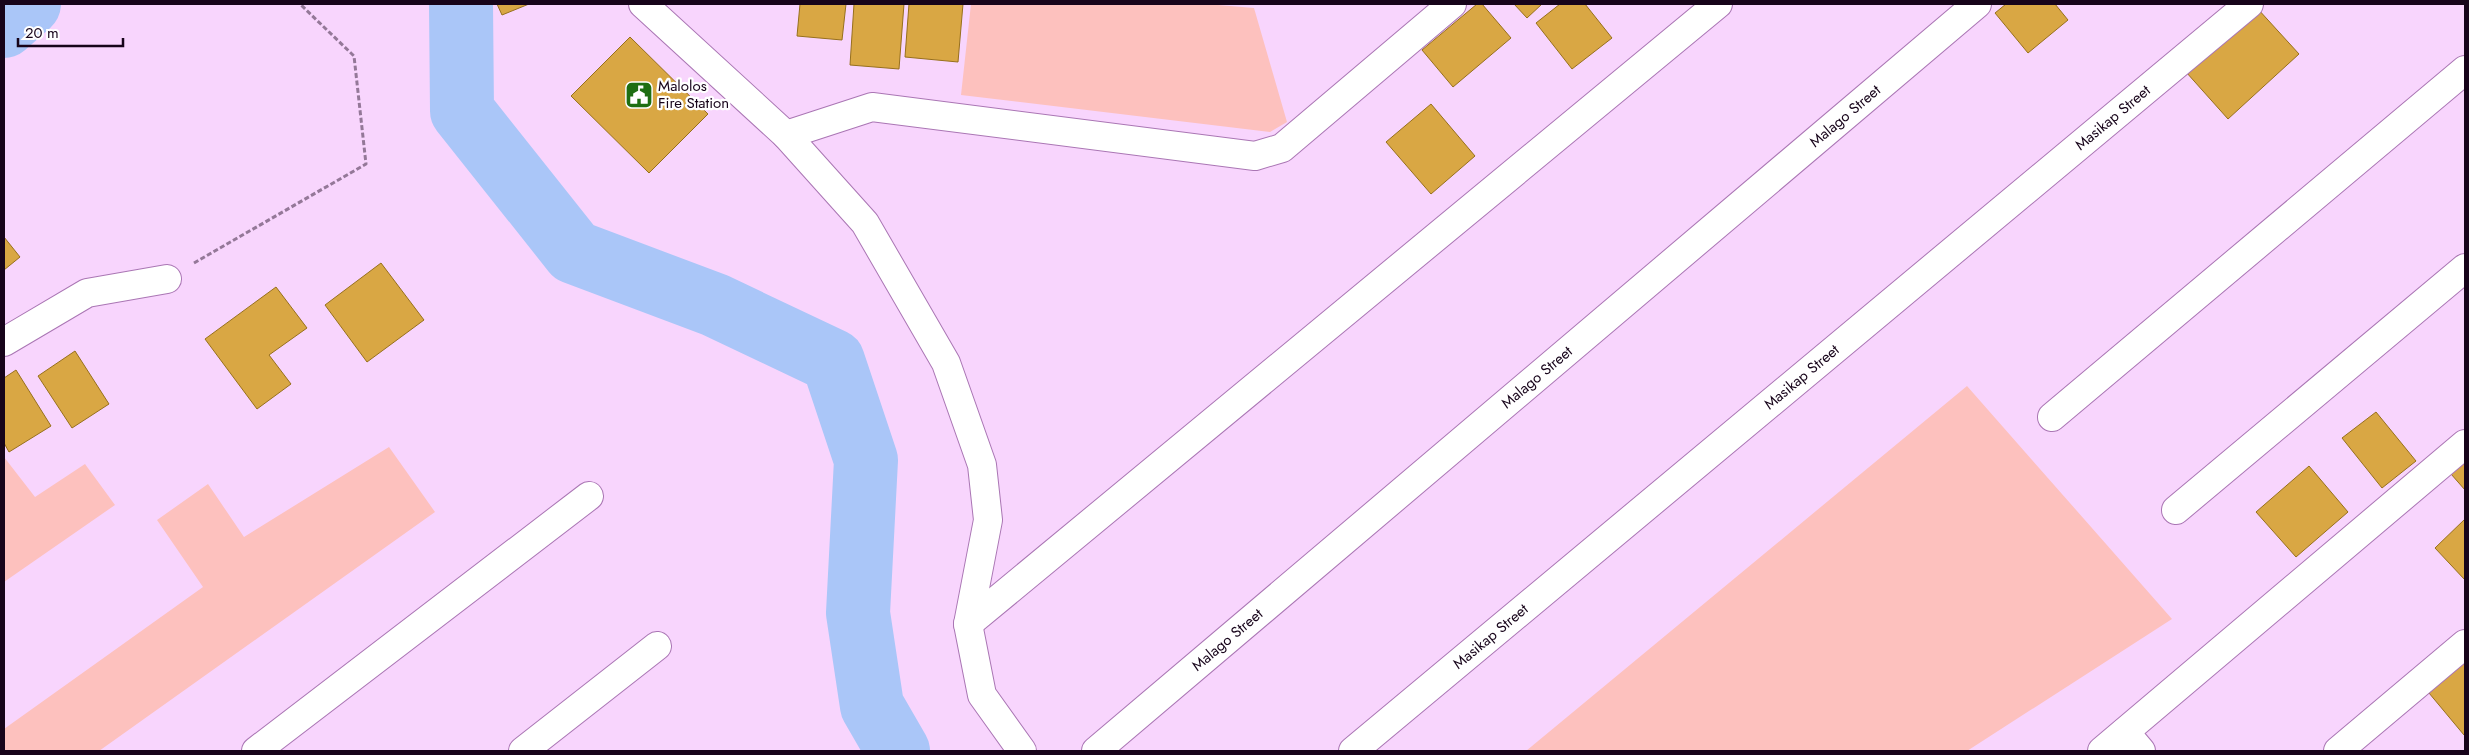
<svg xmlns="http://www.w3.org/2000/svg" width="2469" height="755" viewBox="0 0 2469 755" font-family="Jost,sans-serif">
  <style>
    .green { fill: #fdc1be }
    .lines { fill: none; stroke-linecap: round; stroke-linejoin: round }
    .river { stroke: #aac6f8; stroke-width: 64 }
    .building { fill: #d9a744; stroke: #97701c }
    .minor-casing { stroke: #aa76b4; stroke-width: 30 }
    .path { stroke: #947898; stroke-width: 3; stroke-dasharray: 5 2.5; stroke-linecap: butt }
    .minor { stroke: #fff; stroke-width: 28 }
    .labels { text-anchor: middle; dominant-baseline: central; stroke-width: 4.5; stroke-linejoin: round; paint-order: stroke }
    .poi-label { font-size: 15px; fill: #17041a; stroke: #fff; text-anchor: start }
    .street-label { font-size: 15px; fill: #17041a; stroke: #fff }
  </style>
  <rect width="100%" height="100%" fill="#f8d5fd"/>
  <!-- green -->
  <path class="green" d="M971 4H1206L1254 8 1287 122 1270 132 961 95Z
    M1967 386 2172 619 1967 751H1526Z
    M389 447 435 512 99 751H4V729L203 587 157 520 208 484 244 537Z
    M4 457 35 497 85 464 115 505 4 582Z"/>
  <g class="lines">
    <!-- river -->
    <path class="river" d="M461 4 462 111 574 252 715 305 833 361 866 460 858 613 872 706 898 751
      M4 26 29 4"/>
  </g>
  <!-- building -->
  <path class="building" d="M497 4H529L502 15Z
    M800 4H846L842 40 797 36Z
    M854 4H904L899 69 850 65Z
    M909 4H963L958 62 905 57Z
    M1477 4H1482L1511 38 1453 87 1422 50Z
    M1514 4H1542L1527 18Z
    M1560 4H1585L1612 38 1572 69 1536 23Z
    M2006 4H2055L2068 20 2028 53 1995 13Z
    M2257 8 2299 54 2228 119 2186 72Z
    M630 37 708 114 649 173 571 96Z
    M1431 104 1475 156 1431 194 1386 142Z
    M4 237 20 257 4 270Z
    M381 263 424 320 367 362 325 305Z
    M276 287 307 328 269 355 291 384 257 409 205 339Z
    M75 351 109 404 72 428 38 376Z
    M16 370 51 426 9 452 4 443V378Z
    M2376 412 2416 461 2382 488 2342 438Z
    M2465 462V490L2451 474Z
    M2309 466 2348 512 2296 557 2256 512Z
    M2465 519V580L2435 548Z
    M2465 653V734L2464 735 2424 687Z"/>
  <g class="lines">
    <defs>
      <g id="minor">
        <path d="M643 4 786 135 865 223 946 363 982 465 988 520 968 624 982 695 1022 751"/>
        <path d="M786 135 872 107 1255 156 1282 148 1452 4"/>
        <path d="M4 342 87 293 167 279"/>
        <path d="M2052 417 2465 70"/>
        <path d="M2176 510 2465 268"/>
        <path d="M968 624 1718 4"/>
        <path d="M2125 732 2141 751"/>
        <path d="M256 751 589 496"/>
        <path d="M523 751 657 646"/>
        <path id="s1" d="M1096 751 1977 4"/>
        <path id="s2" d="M1353 751 2249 4"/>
        <path d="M2102 751 2465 444"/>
        <path d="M2338 751 2465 644"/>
      </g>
    </defs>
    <!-- minor casing -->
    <use href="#minor" class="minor-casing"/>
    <!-- path -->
    <path class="path" d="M194 263 366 164 354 56 300 4"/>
    <!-- minor -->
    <use href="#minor" class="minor"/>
  </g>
  <!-- icons -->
  <defs>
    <symbol id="civic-square" viewBox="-11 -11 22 22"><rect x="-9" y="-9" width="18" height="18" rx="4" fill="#1e6e12" stroke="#fff"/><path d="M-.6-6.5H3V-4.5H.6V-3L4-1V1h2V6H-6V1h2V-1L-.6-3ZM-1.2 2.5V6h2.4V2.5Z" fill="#fff"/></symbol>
  </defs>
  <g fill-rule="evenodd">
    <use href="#civic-square" x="623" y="79" width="32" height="32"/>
  </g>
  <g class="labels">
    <!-- poi labels -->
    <g class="poi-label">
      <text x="658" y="86">Malolos<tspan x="658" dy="17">Fire Station</tspan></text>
    </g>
    <!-- street labels -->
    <g class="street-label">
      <text stroke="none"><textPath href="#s1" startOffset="982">Malago Street</textPath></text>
      <text stroke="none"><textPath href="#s2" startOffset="989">Masikap Street</textPath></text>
      <text stroke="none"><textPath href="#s1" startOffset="578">Malago Street</textPath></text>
      <text stroke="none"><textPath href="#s2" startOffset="584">Masikap Street</textPath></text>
      <text stroke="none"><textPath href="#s2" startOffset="179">Masikap Street</textPath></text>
      <text stroke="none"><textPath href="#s1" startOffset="172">Malago Street</textPath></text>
    </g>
  </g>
  <!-- border -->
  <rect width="2469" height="755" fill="none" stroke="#17041a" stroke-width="10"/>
  <!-- scale -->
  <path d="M18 38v8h105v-8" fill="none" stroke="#17041a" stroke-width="2.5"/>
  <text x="25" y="38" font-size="15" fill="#17041a" stroke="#ffffff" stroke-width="4" paint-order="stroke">20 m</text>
</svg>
